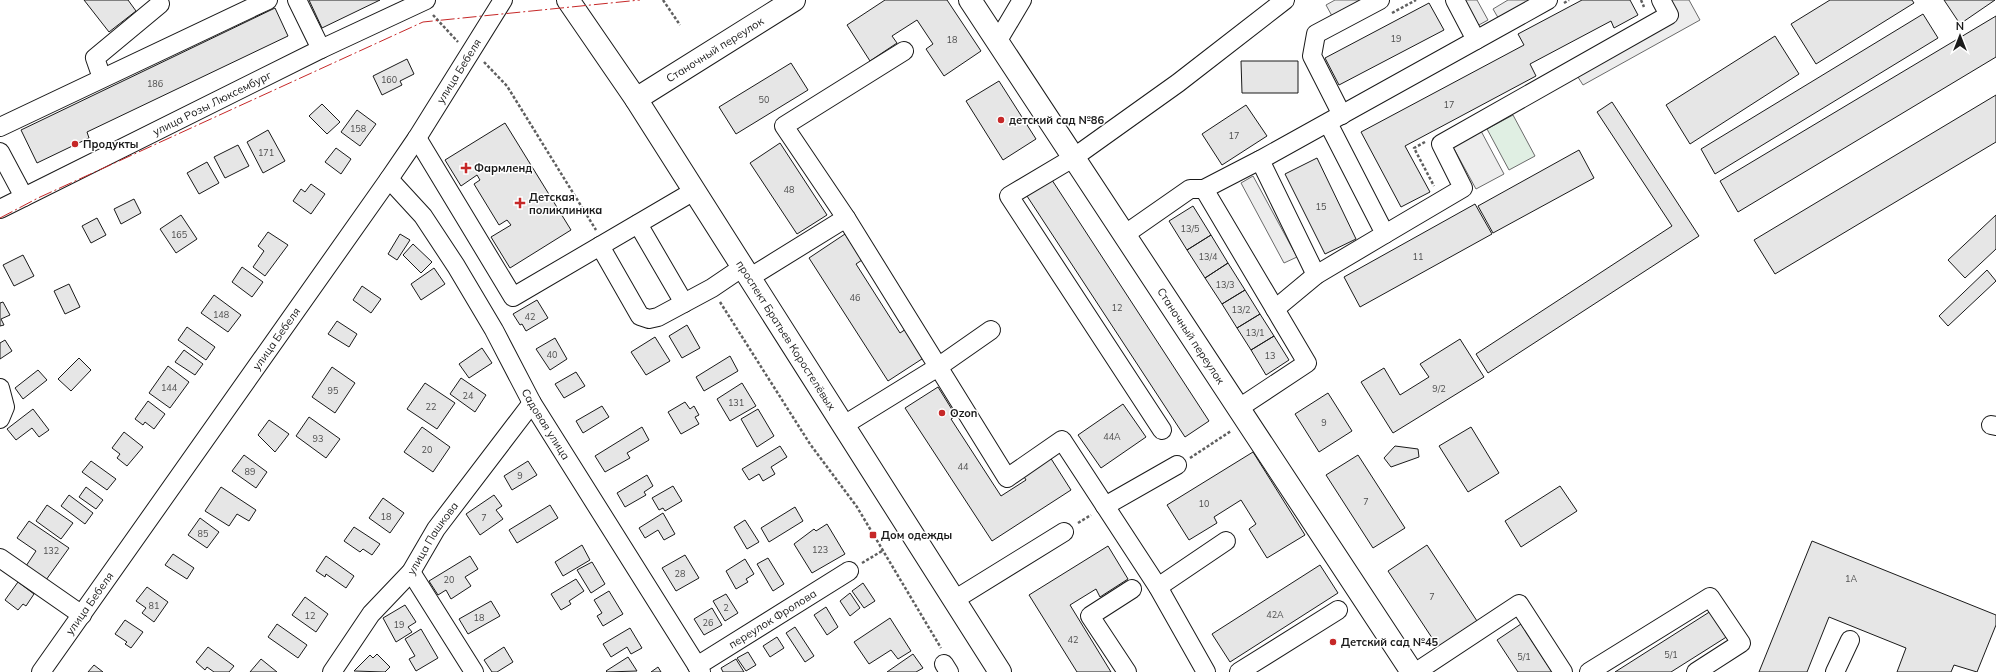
<svg xmlns="http://www.w3.org/2000/svg" width="1996" height="672" viewBox="0 0 1996 672" font-family="Mulish,sans-serif">
  <style>
    .green { fill: #e0efe3; stroke: #6a6a6a }
    .parking { fill: #ededed; stroke: #6a6a6a }
    .building { fill: #e6e6e6; stroke: #1a1a1a }
    .lines { fill: none; stroke-linecap: round; stroke-linejoin: round }
    .minor-casing { stroke: #1a1a1a; stroke-width: 20 }
    .major-casing { stroke: #1a1a1a; stroke-width: 24 }
    .path { stroke: #5f5f5f; stroke-width: 2.5; stroke-dasharray: 3 2; stroke-linecap: butt }
    .minor { stroke: #fff; stroke-width: 18 }
    .major { stroke: #fff; stroke-width: 22 }
    .power { stroke: #c62828; stroke-width: 1; stroke-dasharray: 14 3 2 3; stroke-linecap: butt }
    .poi-dot { fill: #c62828; stroke: #fff; stroke-width: 1.5 }
    .labels { text-anchor: middle; dominant-baseline: central; stroke-width: 3; stroke-linejoin: round; paint-order: stroke }
    .number-label { font-size: 9px; fill: #4d4d4d }
    .street-label { font-size: 11px; fill: #1a1a1a; stroke: #fff }
    .poi-label { font-size: 11px; font-weight: bold; fill: #1a1a1a; stroke: #fff; text-anchor: start }
  </style>
  <rect width="100%" height="100%" fill="#fff"/>
  <!-- green -->
  <path class="green" d="M1513 115 1535 156 1509 170 1487 129Z"/>
  <!-- parking -->
  <path class="parking" d="M1335 0H1362L1332 16 1326 5Z
    M1463 0H1477L1488 20 1477 26Z
    M1508 0H1538L1500 21 1493 9Z
    M1667 0H1689L1700 20 1583 85 1576 74 1676 17Z
    M1481 131 1504 174 1476 189 1453 147Z
    M1253 176 1297 257 1284 263 1241 183Z"/>
  <!-- building -->
  <path class="building" d="M84 0H128L136 11 109 32Z
    M309 0H380L322 28Z
    M885 0H947L981 51 944 76 926 49 933 44 917 20 892 36 897 43 870 61 847 25Z
    M1582 0H1630L1638 15 1614 28 1611 21 1530 64 1536 76 1405 146 1430 192 1401 207 1361 132 1524 45 1518 34Z
    M1830 0H1912L1914 3 1816 64 1791 24Z
    M1944 0H1995L1960 24Z
    M1429 3 1444 30 1339 85 1325 58Z
    M275 8 288 36 87 132 89 138 37 163 21 130Z
    M1923 14 1938 38 1715 174 1701 149Z
    M1996 16V57L1738 212 1720 181Z
    M1775 36 1799 74 1690 144 1666 105Z
    M407 59 414 74 400 81 402 85 382 95 373 76Z
    M1241 61H1298V93H1242Z
    M791 63 808 90 736 134 719 107Z
    M999 81 1036 139 1003 160 966 101Z
    M1996 95V142L1775 274 1754 240Z
    M1612 102 1699 236 1488 373 1476 354 1672 226 1597 112Z
    M322 104 340 122 327 134 309 116Z
    M1246 105 1267 136 1222 165 1202 134Z
    M357 110 376 124 360 146 341 132Z
    M505 123 571 230 510 268 491 237 511 225 507 220 499 225 474 184 480 180 477 175 461 186 445 160Z
    M268 130 285 161 263 173 247 142Z
    M780 143 827 215 797 234 750 163Z
    M238 145 249 166 225 178 214 157Z
    M336 148 351 159 341 174 325 162Z
    M1579 150 1594 178 1493 233 1478 206Z
    M1317 158 1356 239 1325 254 1285 174Z
    M207 162 219 183 199 194 187 173Z
    M1050 177 1209 421 1185 437 1025 193Z
    M311 184 325 194 311 214 293 201 301 189 305 192Z
    M134 199 141 213 121 224 114 209Z
    M1475 204 1492 234 1360 307 1344 277Z
    M1193 206 1211 235 1187 250 1169 221Z
    M181 215 197 239 176 253 160 229Z
    M1996 215V249L1965 278 1948 260Z
    M97 218 106 235 91 243 82 226Z
    M268 232 288 245 265 276 253 267 264 251 258 246Z
    M400 234 410 240 397 260 388 254Z
    M845 234 862 260 856 264 900 333 906 329 925 357 888 381 809 258Z
    M1211 235 1228 263 1205 278 1187 250Z
    M413 244 432 262 421 273 403 255Z
    M23 255 34 276 14 286 3 265Z
    M1228 263 1245 290 1222 304 1205 278Z
    M242 267 263 282 252 297 232 282Z
    M434 268 445 284 421 300 411 284Z
    M1987 270 1996 281 1948 326 1939 316Z
    M69 284 80 307 65 314 54 291Z
    M362 286 381 299 371 313 353 300Z
    M1245 290 1260 314 1237 328 1222 304Z
    M214 295 241 315 228 332 201 313Z
    M537 300 548 318 526 331 522 324 520 325 513 314Z
    M3 302 10 315 1 319 4 325 0 326V303Z
    M1260 314 1274 336 1251 350 1237 328Z
    M337 321 357 334 349 347 328 334Z
    M687 325 700 348 682 358 669 336Z
    M187 327 215 347 206 360 178 340Z
    M1274 336 1289 360 1266 375 1251 350Z
    M655 337 670 361 646 375 631 352Z
    M555 338 567 359 550 370 536 349Z
    M1460 339 1484 377 1393 433 1361 382 1384 368 1400 395 1429 377 1420 364Z
    M5 340 12 351 0 359V343Z
    M482 348 492 363 469 378 459 364Z
    M184 350 203 364 195 375 175 362Z
    M730 356 738 371 704 391 696 377Z
    M79 358 91 370 71 391 58 379Z
    M168 366 189 382 170 408 149 393Z
    M332 367 355 383 335 413 312 397Z
    M38 370 47 380 23 399 15 388Z
    M576 372 585 386 564 398 555 384Z
    M461 378 486 395 475 412 450 394Z
    M425 383 455 403 437 429 407 409Z
    M742 383 756 406 730 421 717 399Z
    M938 387 956 416 951 419 1001 496 1026 480 1023 475 1050 457 1071 490 992 541 905 408Z
    M1328 393 1352 431 1319 452 1295 414Z
    M148 401 165 414 154 429 145 422 143 425 135 419Z
    M685 402 690 409 694 406 699 415 695 417 699 424 681 434 668 412Z
    M1123 404 1146 437 1101 468 1078 435Z
    M602 406 609 417 583 433 576 421Z
    M33 409 49 430 39 437 32 428 16 440 7 429Z
    M758 409 774 436 757 447 741 419Z
    M309 417 340 439 326 458 296 436Z
    M269 420 289 434 275 452 258 435Z
    M422 427 450 447 433 472 404 452Z
    M642 427 649 440 627 453 630 458 605 472 595 456Z
    M1471 427 1499 473 1468 492 1439 446Z
    M124 432 143 447 127 466 117 458 120 454 112 448Z
    M780 446 787 457 771 467 775 474 763 481 759 474 749 480 742 469Z
    M1395 446 1418 449 1419 457 1391 467 1384 458Z
    M1253 452 1305 535 1267 558 1249 529 1256 524 1241 500 1214 517 1217 523 1189 540 1167 505Z
    M244 455 267 472 256 488 232 471Z
    M1358 455 1405 528 1373 548 1326 475Z
    M91 461 116 479 107 490 82 472Z
    M528 461 537 475 512 490 504 476Z
    M647 475 653 486 644 492 646 495 625 507 617 493Z
    M673 486 682 501 665 511 663 508 659 510 652 498Z
    M1560 486 1577 511 1521 547 1505 521Z
    M86 487 103 500 96 509 79 497Z
    M221 487 256 510 249 521 237 514 229 526 205 511Z
    M69 495 93 513 85 524 61 506Z
    M494 495 502 506 496 510 503 519 480 535 466 514Z
    M383 498 404 513 390 533 369 518Z
    M47 505 73 523 61 539 36 521Z
    M550 505 558 518 517 543 509 530Z
    M795 507 803 521 769 542 761 528Z
    M663 513 675 534 664 540 658 530 645 538 639 528Z
    M200 518 219 532 207 548 188 535Z
    M745 520 759 542 747 549 734 527Z
    M29 521 69 548 46 580 26 566 36 551 17 538Z
    M827 524 845 554 812 573 794 544 814 529 816 531Z
    M354 527 380 544 372 555 363 549 360 552 344 541Z
    M1812 541 1996 615V625L1977 672 1954 665 1951 672H1897L1906 648 1829 617 1807 672H1759Z
    M582 545 590 560 563 576 555 562Z
    M1427 545 1477 621 1438 647 1388 571Z
    M1108 546 1128 579 1100 597 1096 589 1070 605 1111 672H1077L1029 595Z
    M173 554 194 568 187 579 165 565Z
    M685 555 699 578 676 591 662 568Z
    M326 556 354 576 346 588 326 574 325 577 316 571Z
    M470 556 478 569 465 577 471 586 451 599 446 590 438 595 429 581Z
    M768 558 784 584 773 591 757 564Z
    M745 559 754 574 746 579 748 582 736 589 726 571Z
    M592 562 605 584 591 593 577 570Z
    M1320 565 1338 593 1230 662 1212 634Z
    M576 579 584 591 569 601 571 604 561 610 551 594Z
    M18 582 34 594 26 606 23 604 18 610 5 600Z
    M863 583 875 601 864 608 852 591Z
    M147 587 168 602 154 622 142 613 146 608 136 601Z
    M609 591 623 614 603 626 597 616 602 613 594 600Z
    M850 593 860 608 850 616 840 601Z
    M726 594 738 613 725 621 713 601Z
    M305 597 328 614 316 632 292 615Z
    M491 601 500 616 468 634 459 619Z
    M405 605 416 622 408 627 412 632 396 642 383 618Z
    M826 607 838 627 827 635 814 615Z
    M712 608 722 625 704 635 694 619Z
    M1711 611 1728 636 1671 672H1615Z
    M890 618 911 651 898 659 891 650 869 664 854 642Z
    M125 620 143 632 131 648 125 644 127 642 115 634Z
    M277 624 307 645 298 658 268 637Z
    M1521 624 1552 672H1518L1497 640Z
    M795 627 814 656 805 662 786 633Z
    M630 628 642 648 631 654 627 647 611 657 603 644Z
    M421 629 438 658 416 671 409 659 415 656 405 639Z
    M777 637 784 648 770 657 763 646Z
    M208 647 234 666 229 672H214L207 667 205 670 196 662Z
    M504 647 513 662 497 672H492L484 660Z
    M748 652 756 665 746 671 737 658Z
    M377 654 390 667 385 672 354 671 370 655 373 658Z
    M913 654 923 668 916 672H887Z
    M628 657 637 671 607 672 606 671Z
    M261 659 277 672H250Z
    M736 659 744 672H723L721 668Z
    M94 665 103 672H88Z
    M658 667 661 672H651Z"/>
  <g class="lines">
    <defs>
      <g id="minor">
        <path d="M297 0 321 49"/>
        <path d="M1455 0 1476 40"/>
        <path d="M997 42 1022 0"/>
        <path d="M904 51 784 126 846 218 1007 478 1062 440 1158 587 1206 672"/>
        <path d="M102 78 95 58 160 4"/>
        <path d="M1342 115 1312 56 1316 34 1380 0"/>
        <path d="M0 127 268 0"/>
        <path d="M417 138 513 297 694 191"/>
        <path d="M0 152 24 197"/>
        <path d="M1260 160 1316 275"/>
        <path id="s1" d="M389 179 423 216 456 266 494 330 532 403 701 672"/>
        <path d="M1204 189 1307 363 1239 408"/>
        <path id="s2" d="M0 209 321 49 426 0"/>
        <path d="M638 224 684 303"/>
        <path d="M1385 234 1463 188 1441 144 1669 15 1661 0"/>
        <path d="M1124 235 1190 189H1204L1260 160 1548 0"/>
        <path d="M600 246 640 316 649 319 658 317 712 288 743 267"/>
        <path d="M749 278 846 218"/>
        <path d="M1275 309 1316 275 1385 234 1328 123"/>
        <path d="M0 388 5 407 0 419"/>
        <path d="M844 425 938 367 991 330"/>
        <path d="M1991 425 1996 426"/>
        <path d="M1162 430 1009 196 1073 158 1178 83 1285 0"/>
        <path d="M1105 506 1177 465"/>
        <path d="M0 558 82 615"/>
        <path d="M411 572 474 672"/>
        <path d="M1158 587 1226 541"/>
        <path d="M954 600 1064 532"/>
        <path d="M944 664 949 672"/>
        <path id="s3" d="M697 666 849 571"/>
        <path id="s4" d="M41 672 389 179 417 138 503 0"/>
        <path id="s5" d="M332 672 371 614 411 572 436 529 532 403"/>
        <path d="M1127 672 1090 616 1132 589"/>
        <path d="M1239 672 1338 610"/>
        <path d="M1416 672 1519 604 1563 672"/>
        <path d="M1589 672 1710 597 1741 643 1696 672"/>
        <path d="M1835 672 1850 640"/>
      </g>
      <g id="major">
        <path id="s6" d="M568 0 636 99 1000 672"/>
        <path id="s7" d="M970 0 1412 672"/>
        <path id="s8" d="M636 99 794 0"/>
      </g>
    </defs>
    <!-- minor casing -->
    <use href="#minor" class="minor-casing"/>
    <!-- major casing -->
    <use href="#major" class="major-casing"/>
    <!-- path -->
    <path class="path" d="M663 0 680 25
      M1641 0 1644 7
      M1564 3 1569 0
      M1392 13 1416 0
      M433 15 458 42
      M484 62 507 86 596 230
      M1425 142 1414 148 1434 186
      M720 302 810 444 857 507 941 648
      M1190 458 1231 431
      M1078 523 1091 515
      M862 563 882 551"/>
    <!-- minor -->
    <use href="#minor" class="minor"/>
    <!-- major -->
    <use href="#major" class="major"/>
    <!-- power -->
    <path class="power" d="M0 218 38 198 423 22 640 0"/>
  </g>
  <!-- markers -->
  <g class="poi-dot">
    <circle cx="1001" cy="120" r="4"/>
    <circle cx="75" cy="144" r="4"/>
    <path d="M464 162h4v4h4v4h-4v4h-4v-4h-4v-4h4z"/>
    <path d="M518 197h4v4h4v4h-4v4h-4v-4h-4v-4h4z"/>
    <circle cx="942" cy="413" r="4"/>
    <rect x="869" y="531" width="8" height="8" rx="2"/>
    <circle cx="1333" cy="642" r="4"/>
  </g>
  <g class="labels">
    <!-- number labels -->
    <g class="number-label">
      <text x="1396" y="38">19</text>
      <text x="952" y="39">18</text>
      <text x="389" y="79">160</text>
      <text x="155" y="83">186</text>
      <text x="764" y="99">50</text>
      <text x="1449" y="104">17</text>
      <text x="358" y="128">158</text>
      <text x="1234" y="135">17</text>
      <text x="266" y="152">171</text>
      <text x="789" y="189">48</text>
      <text x="1321" y="206">15</text>
      <text x="1190" y="228">13/5</text>
      <text x="179" y="234">165</text>
      <text x="1208" y="256">13/4</text>
      <text x="1418" y="256">11</text>
      <text x="1225" y="284">13/3</text>
      <text x="855" y="297">46</text>
      <text x="1117" y="307">12</text>
      <text x="1241" y="309">13/2</text>
      <text x="221" y="314">148</text>
      <text x="530" y="316">42</text>
      <text x="1255" y="332">13/1</text>
      <text x="552" y="354">40</text>
      <text x="1270" y="355">13</text>
      <text x="169" y="387">144</text>
      <text x="1439" y="388">9/2</text>
      <text x="333" y="390">95</text>
      <text x="468" y="395">24</text>
      <text x="736" y="402">131</text>
      <text x="431" y="406">22</text>
      <text x="1324" y="422">9</text>
      <text x="1112" y="436">44А</text>
      <text x="318" y="438">93</text>
      <text x="427" y="449">20</text>
      <text x="963" y="466">44</text>
      <text x="250" y="471">89</text>
      <text x="520" y="475">9</text>
      <text x="1366" y="501">7</text>
      <text x="1204" y="503">10</text>
      <text x="386" y="516">18</text>
      <text x="484" y="517">7</text>
      <text x="203" y="533">85</text>
      <text x="820" y="549">123</text>
      <text x="51" y="550">132</text>
      <text x="680" y="573">28</text>
      <text x="1851" y="578">1А</text>
      <text x="449" y="579">20</text>
      <text x="1432" y="596">7</text>
      <text x="154" y="605">81</text>
      <text x="726" y="607">2</text>
      <text x="1275" y="614">42А</text>
      <text x="310" y="615">12</text>
      <text x="479" y="617">18</text>
      <text x="708" y="622">26</text>
      <text x="399" y="624">19</text>
      <text x="1073" y="639">42</text>
      <text x="1671" y="654">5/1</text>
      <text x="1524" y="656">5/1</text>
    </g>
    <!-- street labels -->
    <g class="street-label">
      <text stroke="none"><textPath href="#s8" startOffset="93">Станочный переулок</textPath></text>
      <text stroke="none"><textPath href="#s4" startOffset="732">улица Бебеля</textPath></text>
      <text stroke="none"><textPath href="#s2" startOffset="237">улица Розы Люксембург</textPath></text>
      <text stroke="none"><textPath href="#s6" startOffset="400">проспект Братьев Коростелёвых</textPath></text>
      <text stroke="none"><textPath href="#s7" startOffset="402">Станочный переулок</textPath></text>
      <text stroke="none"><textPath href="#s4" startOffset="408">улица Бебеля</textPath></text>
      <text stroke="none"><textPath href="#s1" startOffset="292">Садовая улица</textPath></text>
      <text stroke="none"><textPath href="#s5" startOffset="168">улица Пашкова</textPath></text>
      <text stroke="none"><textPath href="#s4" startOffset="84">улица Бебеля</textPath></text>
      <text stroke="none"><textPath href="#s3" startOffset="89">переулок Фролова</textPath></text>
    </g>
    <!-- poi labels -->
    <g class="poi-label">
      <text x="1009" y="120">детский сад №86</text>
      <text x="83" y="144">Продукты</text>
      <text x="474" y="168">Фармленд</text>
      <text x="529" y="197">Детская<tspan x="529" dy="13">поликлиника</tspan></text>
      <text x="950" y="413">Ozon</text>
      <text x="881" y="535">Дом одежды</text>
      <text x="1341" y="642">Детский сад №45</text>
    </g>
  </g>
  <!-- north arrow -->
  <g transform="translate(1960 36)" stroke="#ffffff" stroke-width="3" paint-order="stroke">
  <path d="M0-3L7 15L0 10L-7 15Z" fill="#1a1a1a"/>
  <text y="-6" font-size="11" font-weight="bold" text-anchor="middle" fill="#1a1a1a">N</text>
  </g>
</svg>
